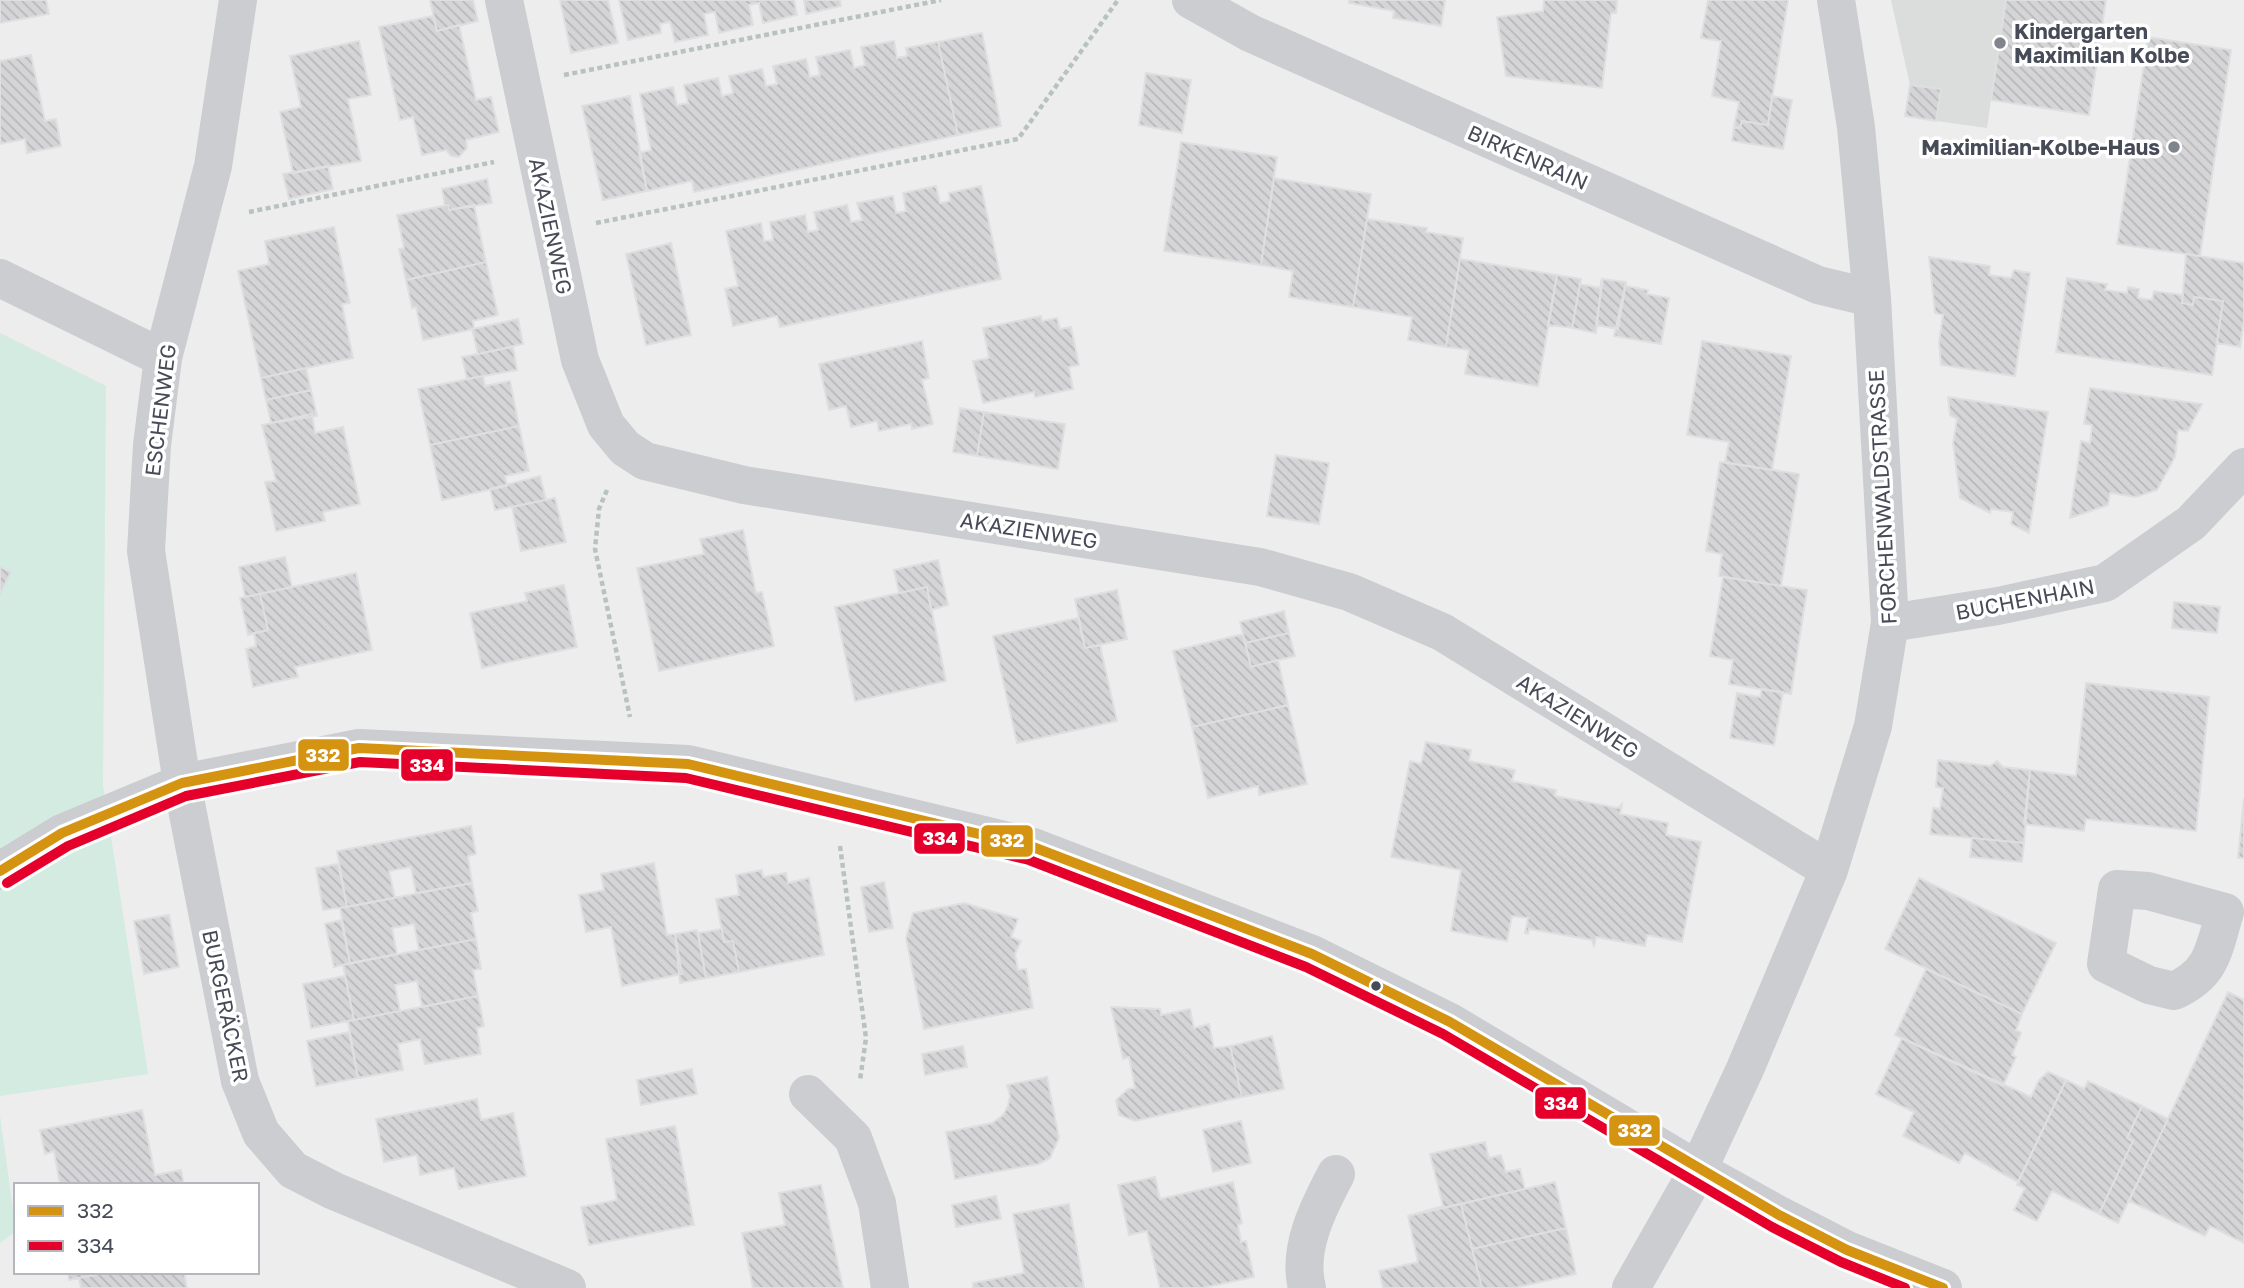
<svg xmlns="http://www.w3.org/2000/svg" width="2244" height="1288" viewBox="0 0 2244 1288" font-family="'Golos Text',sans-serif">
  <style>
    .education { fill: #dbdcdc }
    .green { fill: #d3ebe1 }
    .building { fill: url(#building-back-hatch); stroke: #dedfe0; stroke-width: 2 }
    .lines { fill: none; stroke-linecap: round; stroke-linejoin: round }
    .path { stroke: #b7c2c1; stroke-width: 4.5; stroke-dasharray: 5 3.5; stroke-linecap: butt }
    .minor { stroke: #cbcdd0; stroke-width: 38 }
    .tertiary { stroke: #cbcdd0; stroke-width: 38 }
    .bus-1-casing { stroke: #fff; stroke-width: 16 }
    .bus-2-casing { stroke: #fff; stroke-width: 16 }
    .bus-1 { stroke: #d49411; stroke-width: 10 }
    .bus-2 { stroke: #e4002b; stroke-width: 10 }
    .poi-dot { fill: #80848c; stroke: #fff; stroke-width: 2.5 }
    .bus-dot { fill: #464b57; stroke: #fff; stroke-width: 2.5 }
    .labels { text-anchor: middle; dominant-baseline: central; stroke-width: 7; stroke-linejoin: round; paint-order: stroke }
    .poi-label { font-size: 21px; font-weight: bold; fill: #464b57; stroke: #fff; text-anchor: start }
    .street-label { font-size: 21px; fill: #464b57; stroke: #fff }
    .line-badge { stroke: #fff; stroke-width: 2.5 }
    .badge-label { font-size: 19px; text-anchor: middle; font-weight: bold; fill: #fff }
  </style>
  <defs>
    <pattern id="building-back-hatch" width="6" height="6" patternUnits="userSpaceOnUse" patternTransform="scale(1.75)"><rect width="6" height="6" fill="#d5d5d7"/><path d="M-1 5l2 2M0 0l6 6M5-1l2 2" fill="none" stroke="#b8b8bb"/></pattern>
  </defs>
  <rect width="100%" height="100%" fill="#ededed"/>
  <!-- education -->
  <path class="education" d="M1891 0H2106L1991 100 1987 128 1936 121 1941 89 1910 85Z"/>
  <!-- green -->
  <path class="green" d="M0 333 106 386 103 786 148 1074 0 1096Z
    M0 1116 16 1231 0 1243Z"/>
  <!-- building -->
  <path class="building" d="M0 0H46L49 14 0 23Z
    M430 0H473L478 21 437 31Z
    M560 0H608L618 43 571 53Z
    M619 0H794L797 15 763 23 759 3 749 5 753 25 719 33 715 12 704 14 708 35 675 42 670 22 660 24 661 33 628 40Z
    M804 0H840L841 6 806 14Z
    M1349 0H1445L1441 26 1393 18 1394 11 1349 3Z
    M1544 0H1617L1616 13H1611L1602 88 1506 76 1497 17 1543 11Z
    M1708 0H1788L1768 125 1742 121 1740 128 1734 127 1739 102 1712 96 1721 41 1701 38Z
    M2006 0H2106L2089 115 1991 100Z
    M433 16 437 31 459 25 476 100 491 97 499 132 466 140 467 148 459 157 451 156 446 150 422 155 413 117 400 120 379 27Z
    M982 33 1001 126 958 135 938 42Z
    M2148 37 2231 50 2200 256 2117 244Z
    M359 41 371 95 348 99 361 161 293 173 280 112 301 107 290 56Z
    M894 41 897 58 907 56 906 48 938 42 958 135 694 192 692 181 647 191 639 153 651 150 640 94 673 87 677 105 688 103 684 85 718 78 722 96 733 93 729 76 762 69 766 86 777 84 773 66 806 59 810 77 820 75 816 57 850 50 854 68 865 65 861 47Z
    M31 55 45 121 56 119 61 146 27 153 25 139 0 144V61Z
    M1146 73 1191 80 1182 133 1139 125Z
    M1910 85 1941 89 1936 121 1905 116Z
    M630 96 647 191 603 200 582 106Z
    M1772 96 1792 100 1783 149 1732 141 1734 127 1740 128 1742 121 1768 125Z
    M1181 142 1277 157 1261 265 1164 251Z
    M328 166 333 189 289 199 283 174Z
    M1274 178 1371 194 1353 307 1289 297 1293 271 1261 265Z
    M487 179 492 203 449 210 448 205H445L442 189Z
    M936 186 940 203 950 201 949 193 981 186 1001 279 780 327 777 316 733 326 725 289 738 286 726 231 761 223 764 241 773 240 770 222 805 215 808 232 818 230 814 212 847 205 851 222 862 220 857 203 893 196 896 213 906 211 903 193Z
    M448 205 449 210 474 205 486 262 406 280 399 249 404 248 397 215Z
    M1367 219 1427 228 1426 232 1463 238 1446 347 1408 340 1412 317 1353 307Z
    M334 227 350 303 342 304 353 358 261 378 238 271 269 264 265 241Z
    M671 243 691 335 646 345 626 254Z
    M2186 254 2244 263V320L2240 347 2217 343 2223 301 2194 297 2193 305 2182 303Z
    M1929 257 1990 266 1989 275 2011 278 2014 270 2030 273 2015 376 1941 365 1939 342 1943 315 1935 313Z
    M1460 259 1557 275 1538 386 1465 374 1469 350 1446 347Z
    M486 262 498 315 473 321 474 329 423 340 416 307 412 308 406 280Z
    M1557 275 1581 279 1572 328 1548 325Z
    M1602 278 1596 333 1572 328 1580 284 1600 288Z
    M2067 278 2107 284 2105 290 2127 293 2128 287 2139 289 2138 298 2152 300 2154 291 2183 295 2182 303 2193 305 2194 297 2223 301 2212 375 2056 352Z
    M1603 279 1626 282 1618 329 1596 325Z
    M1626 282V286L1648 290 1647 294 1669 298 1661 344 1614 336Z
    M1041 316 1042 321 1057 318 1060 329 1071 327 1079 365 1069 367 1073 389 1035 397 1034 392 983 403 973 361 989 358 983 328Z
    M518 319 523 344 478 354 472 329Z
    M922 341 929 378 922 380 933 424 912 429 911 424 879 431 877 421 851 427 846 406 829 410 819 364Z
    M1702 341 1791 356 1772 470 1725 462 1729 442 1687 435Z
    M513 347 517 370 467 379 462 357Z
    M306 368 311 390 266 400 261 378Z
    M483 376 485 386 510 381 519 426 430 445 418 389Z
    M2090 388 2202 404 2188 431 2178 430 2175 457 2157 490 2136 497 2110 493 2108 505 2070 518 2081 441 2090 443 2092 425 2084 424Z
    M311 390 317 416 271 423 266 400Z
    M1948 397 2048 412 2029 533 2011 524 2013 512 1991 509 1990 513 1960 498 1953 443 1957 419 1950 415Z
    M960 408 984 412 977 456 953 452Z
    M984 412 1065 424 1058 469 977 456Z
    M312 414 315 433 343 427 360 504 323 512 325 521 276 531 265 482 276 481 262 425Z
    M519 426 529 471 505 476 507 486 442 500 430 445Z
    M1276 455 1329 463 1319 524 1267 516Z
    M1720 462 1799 474 1781 586 1719 576 1722 554 1706 551Z
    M540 476 546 500 495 510 490 489Z
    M555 498 566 542 521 551 512 507Z
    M743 530 756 593 762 592 774 646 659 671 637 568 704 554 700 539Z
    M285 557 292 587 245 597 239 567Z
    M938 560 948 605 931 610 927 587 899 593 894 570Z
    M0 567 11 572 0 594Z
    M356 573 372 650 295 667 298 677 253 687 246 649 256 646 254 633 268 630 260 594Z
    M1723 577 1807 590 1791 694 1729 684 1733 660 1710 656Z
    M564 585 577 647 482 668 470 613 527 601 525 593Z
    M927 587 946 681 855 701 835 607Z
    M1117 590 1127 639 1085 648 1075 599Z
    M260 594 268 630 248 635 240 598Z
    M2174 602 2220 607 2217 633 2172 628Z
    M1284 611 1289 633 1245 643 1240 622Z
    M1078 618 1085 648 1100 645 1117 721 1017 743 993 636Z
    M1289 633 1295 656 1251 667 1245 643Z
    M1243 634 1251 667 1278 660 1288 705 1192 727 1173 651Z
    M2086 683 2209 697 2196 831 2086 819 2084 831 2024 824 2030 770 2076 776Z
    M1762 689 1783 692 1774 745 1730 738 1737 693 1760 697Z
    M1288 705 1307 784 1259 795 1258 786 1208 798 1192 727Z
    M1426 742 1471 750 1469 761 1515 770 1512 781 1556 790 1555 796 1618 808 1622 804 1620 814 1668 823 1666 835 1701 842 1682 942 1647 935 1645 946 1596 937 1594 947 1592 940 1529 929 1528 934 1525 933 1528 918 1512 916 1507 941 1451 931 1461 870 1391 857 1410 761 1421 764Z
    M1938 760 1990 766 1997 761 2003 767 2030 770 2024 843 1930 834 1933 808 1940 809 1943 788 1936 787Z
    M2244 799V858H2238Z
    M471 826 476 854 468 856 472 883 416 893 411 867 389 871 395 898 347 907 337 851Z
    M1972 838 2024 843 2022 862 1970 857Z
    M654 863 667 935 675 934 682 974 622 986 611 927 586 932 579 895 604 890 601 874Z
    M338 864 347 907 323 910 316 868Z
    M762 870 763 877 786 873 788 883 809 878 824 955 739 972 733 941 724 942 716 899 739 895 736 875Z
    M1919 878 2056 943 2022 1014 1885 949Z
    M884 882 893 928 869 932 861 887Z
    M472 883 478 911 471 913 476 939 419 950 414 924 392 928 397 954 350 963 340 908Z
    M964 903 1018 919 1011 937 1021 941 1015 954 1018 970 1026 969 1033 1008 924 1029 906 938 913 913Z
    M169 915 179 967 144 974 134 921Z
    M341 920 350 963 334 967 325 924Z
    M722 929 724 942 733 941 739 972 706 978 698 933Z
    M697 930 706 978 680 983 675 934Z
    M476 939 481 969 473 970 478 996 422 1007 417 981 395 985 400 1011 354 1020 343 965Z
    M1926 969 2022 1014 2016 1030 2021 1033 2012 1055 2016 1057 2003 1086 1895 1035Z
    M345 976 354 1020 311 1028 303 984Z
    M2228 992 2244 1000V1243L2210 1226 2205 1236 2129 1201Z
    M478 996 484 1026 477 1028 481 1054 425 1064 420 1039 398 1044 403 1070 358 1078 348 1021Z
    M1111 1007 1160 1009 1161 1015 1190 1009 1194 1028 1209 1024 1214 1048 1230 1046 1242 1097 1135 1121 1119 1115 1116 1100 1128 1089 1135 1088 1129 1057 1123 1059Z
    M349 1032 358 1078 316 1086 307 1041Z
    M1272 1036 1284 1089 1242 1097 1230 1046Z
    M1902 1038 2031 1097 2039 1080 2048 1072 2066 1080 2018 1182 1965 1153 1959 1163 1903 1136 1914 1112 1876 1094Z
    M963 1046 967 1067 925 1075 922 1054Z
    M692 1069 697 1094 641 1105 637 1080Z
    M1047 1077 1059 1138 1050 1158 1039 1164 955 1179 946 1132 992 1123 1003 1115 1008 1106 1010 1096 1007 1085Z
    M2066 1080 2084 1089 2088 1081 2142 1106 2127 1138 2133 1141 2099 1214 2052 1191 2037 1221 2014 1210 2025 1188 2017 1185Z
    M477 1099 481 1120 513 1113 526 1176 459 1189 454 1168 420 1175 417 1155 384 1162 376 1119Z
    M2142 1106 2168 1119 2118 1223 2099 1214 2133 1141 2127 1138Z
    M142 1110 155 1175 181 1170 184 1185H60L54 1151 45 1154 40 1130Z
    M1241 1121 1251 1163 1213 1172 1203 1130Z
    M675 1126 694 1225 589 1245 581 1207 617 1200 606 1139Z
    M1485 1142 1489 1158 1501 1155 1506 1172 1520 1169 1525 1189 1408 1216 1443 1206 1430 1154Z
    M1155 1177 1160 1199 1233 1182 1242 1223 1238 1225 1241 1242 1246 1241 1254 1277 1202 1288H1160L1147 1231 1129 1235 1118 1185Z
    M1555 1182 1566 1228 1472 1249 1461 1204Z
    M821 1185 843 1288H753L742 1233 785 1225 779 1193Z
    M996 1196 1001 1219 956 1227 952 1205Z
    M1069 1204 1084 1288H973V1283L1024 1273 1013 1214Z
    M1461 1204 1482 1288H1383L1379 1271 1418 1262 1408 1216Z
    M1566 1228 1576 1274 1514 1288H1482L1472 1249Z
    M68 1272H109L69 1280Z
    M109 1272H184L187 1288H81L79 1278Z"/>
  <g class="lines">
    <!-- path -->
    <path class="path" d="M564 75 941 0
      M249 212 494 162
      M596 223 1018 139 1118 0
      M607 490 599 509 595 549 630 717
      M840 846 866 1038 860 1080"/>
    <!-- minor -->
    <path class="minor" d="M238 0 213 166 163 358 152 445 146 551 182 783 240 1081 261 1133 293 1170 334 1191 567 1288
      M504 0 580 360 606 425 625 448 645 461 744 485 1260 567 1349 592 1442 632 1829 870
      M1191 0 1250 33 1818 285 1872 298
      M0 278 163 358
      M1890 623 1998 606 2105 583 2191 523 2244 467
      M2117 889 2148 891 2225 912C2213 951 2213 973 2174 991L2149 985 2106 964Z
      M808 1094 853 1138 877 1203 890 1288
      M1307 1288C1297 1249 1318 1208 1336 1174
      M1631 1288 1698 1170 1745 1069 1829 870 1873 726 1890 623 1872 298 1856 127 1836 0"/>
    <!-- tertiary -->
    <path class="tertiary" d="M0 871 62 833 182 783 359 748 688 764 1033 847 1312 954 1450 1022 1698 1170 1779 1215 1847 1250 1943 1288"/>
    <defs>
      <path id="bus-1" d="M0 871 62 833 182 783 359 748 688 764 1033 847 1312 954 1450 1022 1779 1215 1847 1250 1943 1288"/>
      <path id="bus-2" d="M7 883 68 846 186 796 360 762 686 778 1029 860 1306 967 1443 1034 1772 1227 1841 1262 1905 1288"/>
    </defs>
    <!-- bus-1 casing -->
    <use href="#bus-1" class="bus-1-casing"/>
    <!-- bus-2 casing -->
    <use href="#bus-2" class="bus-2-casing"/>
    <!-- bus-1 -->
    <use href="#bus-1" class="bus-1"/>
    <!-- bus-2 -->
    <use href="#bus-2" class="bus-2"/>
  </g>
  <!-- markers -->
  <g class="poi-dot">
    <circle cx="2000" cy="43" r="7"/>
    <circle cx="2174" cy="147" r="7"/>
  </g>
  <circle class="bus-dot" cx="1376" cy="986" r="6"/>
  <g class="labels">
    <!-- poi labels -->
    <g class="poi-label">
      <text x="2014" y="31">Kindergarten<tspan x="2014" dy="24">Maximilian Kolbe</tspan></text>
      <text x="2160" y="147" text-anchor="end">Maximilian-Kolbe-Haus</text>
    </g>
    <!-- street labels -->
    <g class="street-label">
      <text transform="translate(1528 157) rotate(24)">BIRKENRAIN</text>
      <text transform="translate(551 226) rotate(78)">AKAZIENWEG</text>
      <text transform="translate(160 410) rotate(-83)">ESCHENWEG</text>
      <text transform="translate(1882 497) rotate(-93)">FORCHENWALDSTRASSE</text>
      <text transform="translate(1029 530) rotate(9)">AKAZIENWEG</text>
      <text transform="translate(2025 599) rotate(-11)">BUCHENHAIN</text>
      <text transform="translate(1578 716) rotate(32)">AKAZIENWEG</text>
      <text transform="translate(226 1006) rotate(78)">BURGERÄCKER</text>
    </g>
  </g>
  <g class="line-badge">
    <rect x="297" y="738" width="53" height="34" rx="7" fill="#d49411"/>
    <rect x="400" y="748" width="54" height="34" rx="7" fill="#e4002b"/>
    <rect x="913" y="822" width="53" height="33" rx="7" fill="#e4002b"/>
    <rect x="980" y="824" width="54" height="34" rx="7" fill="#d49411"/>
    <rect x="1534" y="1086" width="53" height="34" rx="7" fill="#e4002b"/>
    <rect x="1608" y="1114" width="53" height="33" rx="7" fill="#d49411"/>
  </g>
  <g class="badge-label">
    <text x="323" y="762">332</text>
    <text x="427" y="772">334</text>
    <text x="940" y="845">334</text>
    <text x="1007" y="847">332</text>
    <text x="1561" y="1110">334</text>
    <text x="1635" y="1137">332</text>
  </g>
  <!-- legend -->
  <rect x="14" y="1183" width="245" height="91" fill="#ffffff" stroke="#b5b7bc" stroke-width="2"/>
  <rect x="28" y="1206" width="35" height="10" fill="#d49411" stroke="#b5b7bc" stroke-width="2"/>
  <text x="77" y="1218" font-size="21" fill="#464b57">332</text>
  <rect x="28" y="1241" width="35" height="10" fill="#e4002b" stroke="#b5b7bc" stroke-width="2"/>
  <text x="77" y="1253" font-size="21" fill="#464b57">334</text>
</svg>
